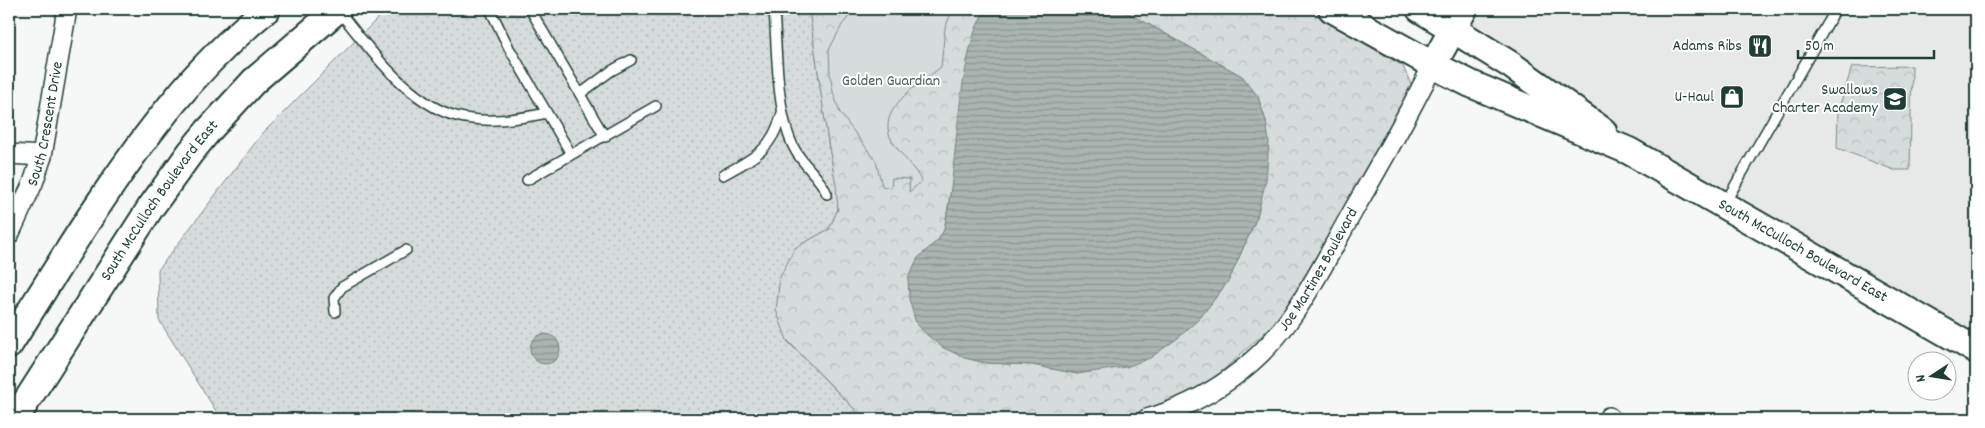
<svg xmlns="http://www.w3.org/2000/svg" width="1985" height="428" viewBox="0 0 1985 428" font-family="Dekko,sans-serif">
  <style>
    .built { fill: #e6e9e8 }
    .grass { fill: url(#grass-dots); stroke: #7a8c88 }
    .park { fill: url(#park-crowns); stroke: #7a8c88 }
    .garden { fill: #d6dcdb; stroke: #7a8c88 }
    .water { fill: url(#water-rules); stroke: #72857f }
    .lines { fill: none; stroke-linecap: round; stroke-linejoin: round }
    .service-casing { stroke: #1f3d34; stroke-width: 12 }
    .minor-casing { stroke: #1f3d34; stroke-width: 22 }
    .secondary-casing { stroke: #1f3d34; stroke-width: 30 }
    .service { stroke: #fff; stroke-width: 9 }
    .minor { stroke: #fff; stroke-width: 19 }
    .secondary { stroke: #fff; stroke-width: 26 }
    .labels { text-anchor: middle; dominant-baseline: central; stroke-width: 4; stroke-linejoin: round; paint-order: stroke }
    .poi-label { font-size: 16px; fill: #1f3d34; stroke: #fff; text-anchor: end }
    .park-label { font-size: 16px; fill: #445d55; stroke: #fff }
    .street-label { font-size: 16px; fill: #1f3d34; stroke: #fff }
  </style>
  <defs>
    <pattern id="grass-dots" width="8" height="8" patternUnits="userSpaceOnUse" patternTransform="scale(1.25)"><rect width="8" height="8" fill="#d6dcdb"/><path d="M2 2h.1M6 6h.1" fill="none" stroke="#b7bebd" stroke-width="1.8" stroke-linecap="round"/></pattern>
    <pattern id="park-crowns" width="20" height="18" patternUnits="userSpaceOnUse" patternTransform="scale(1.25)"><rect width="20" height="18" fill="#d6dcdb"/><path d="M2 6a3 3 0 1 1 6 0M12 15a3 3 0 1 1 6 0" fill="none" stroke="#b7bebd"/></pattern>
    <pattern id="water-rules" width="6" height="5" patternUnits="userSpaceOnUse" patternTransform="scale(1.25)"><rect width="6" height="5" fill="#aab5b1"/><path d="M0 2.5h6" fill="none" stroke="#8a9491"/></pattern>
  </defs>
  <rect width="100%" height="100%" fill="#f6f7f7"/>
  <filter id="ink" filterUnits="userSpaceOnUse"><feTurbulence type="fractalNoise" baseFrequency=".02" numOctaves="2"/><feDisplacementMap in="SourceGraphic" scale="10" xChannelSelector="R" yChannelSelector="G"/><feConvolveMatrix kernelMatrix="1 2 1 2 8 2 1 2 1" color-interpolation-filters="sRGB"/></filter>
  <g filter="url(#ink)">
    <!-- built -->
    <path class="built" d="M1420 9H1976V350L1637 156Z"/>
    <!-- grass -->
    <path class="grass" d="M387 9H809L828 142 837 188 838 209 829 229 795 248 787 341 864 419H221L159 320 158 270 262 134Z"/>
    <!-- park -->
    <path class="park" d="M809 9H988L981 16 944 230 938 240 918 258 908 278 942 347 965 358 986 363 1033 365 1077 374 1200 318 1229 280 1257 217 1266 121 1258 97 1242 76 1130 14 1114 9H1306L1403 66 1412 87 1283 316 1210 382 1170 403 1128 416 1053 419H864L787 340 776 310 780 277 795 248 829 229 838 209 836 185 828 142Z
      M1912 66 1910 170H1894L1837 148 1838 111 1852 67Z"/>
    <!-- garden -->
    <path class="garden" d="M855 9H953L945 28 941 67C921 83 874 109 892 141 901 155 913 166 922 181L909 192 910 179 892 178 891 188 882 186 876 161 840 113 833 92 830 74 829 50 842 25Z"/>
    <!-- water -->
    <path class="water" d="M988 9H1114L1130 14 1242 76 1258 97 1266 121 1269 142 1266 180 1257 217 1229 280 1200 318 1178 338 1150 358 1126 367 1077 374 1033 365 986 363 965 358 942 347 927 335 916 323 909 299 908 278 918 258 938 240 944 230C956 175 955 117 967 62 971 44 975 22 988 9Z
      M530 349a15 15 0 1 1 30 0a15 15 0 1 1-30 0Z"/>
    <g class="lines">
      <defs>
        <path id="service" d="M490 9 509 48 571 154
          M530 9 605 137
          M774 9C777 49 776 113 794 148 803 166 820 176 827 194
          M339 11C368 48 410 104 456 116 486 124 518 119 547 113
          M580 94 611 71 631 60
          M723 175C754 158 772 150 782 113
          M527 180 656 106
          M1725 203 1836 9
          M335 312 334 298 342 287 406 250"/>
        <g id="minor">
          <path d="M9 154 42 156"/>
          <path id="s1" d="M9 235 33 183 42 156 67 9"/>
          <path id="s2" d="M1147 419C1207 402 1260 364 1294 313 1316 281 1334 245 1353 211 1381 163 1408 115 1433 65"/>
          <path d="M1608 419 1609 417"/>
        </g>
        <g id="secondary">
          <path id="s3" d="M1332 9 1433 65 1471 84 1629 151 1976 350"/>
          <path d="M1420 9 1511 65 1603 131"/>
          <path d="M1433 65 1464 9"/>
          <path d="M9 345C61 263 111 178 173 103 201 68 233 37 267 9"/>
          <path id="s4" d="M15 419 151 207 190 153 208 131 254 81 338 9"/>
        </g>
      </defs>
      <!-- service casing -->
      <use href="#service" class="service-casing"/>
      <!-- minor casing -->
      <use href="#minor" class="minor-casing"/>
      <!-- secondary casing -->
      <use href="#secondary" class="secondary-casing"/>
      <!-- service -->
      <use href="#service" class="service"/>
      <!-- minor -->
      <use href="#minor" class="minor"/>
      <!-- secondary -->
      <use href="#secondary" class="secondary"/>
    </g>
  </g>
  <!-- icons -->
  <defs>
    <symbol id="restaurant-square" viewBox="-11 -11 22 22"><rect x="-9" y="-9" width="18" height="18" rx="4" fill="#1f3d34" stroke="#fff"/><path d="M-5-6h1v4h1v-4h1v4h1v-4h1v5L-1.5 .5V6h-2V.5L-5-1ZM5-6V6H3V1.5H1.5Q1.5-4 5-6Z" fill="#fff"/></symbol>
    <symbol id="shop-square" viewBox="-11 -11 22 22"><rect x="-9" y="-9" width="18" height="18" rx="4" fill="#1f3d34" stroke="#fff"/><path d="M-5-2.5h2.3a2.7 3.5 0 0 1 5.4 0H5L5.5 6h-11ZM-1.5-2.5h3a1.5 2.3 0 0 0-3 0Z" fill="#fff"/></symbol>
    <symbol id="school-square" viewBox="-11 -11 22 22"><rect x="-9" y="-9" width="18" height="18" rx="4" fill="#1f3d34" stroke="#fff"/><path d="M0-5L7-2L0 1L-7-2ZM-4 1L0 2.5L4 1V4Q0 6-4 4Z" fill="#fff"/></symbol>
  </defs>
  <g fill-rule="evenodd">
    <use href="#restaurant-square" x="1746" y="32" width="28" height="28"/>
    <use href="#shop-square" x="1718" y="83" width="28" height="28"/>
    <use href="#school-square" x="1881" y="85" width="28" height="28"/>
  </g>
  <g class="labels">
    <!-- poi labels -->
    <g class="poi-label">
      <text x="1742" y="46">Adams Ribs</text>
      <text x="1878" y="90">Swallows<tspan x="1878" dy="18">Charter Academy</tspan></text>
      <text x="1714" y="97">U-Haul</text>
    </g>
    <!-- park labels -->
    <g class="park-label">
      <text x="891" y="81">Golden Guardian</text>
    </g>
    <!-- street labels -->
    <g class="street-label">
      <text stroke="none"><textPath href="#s1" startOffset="118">South Crescent Drive</textPath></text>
      <text stroke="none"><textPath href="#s4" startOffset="262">South McCulloch Boulevard East</textPath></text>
      <text stroke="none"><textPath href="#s3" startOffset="530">South McCulloch Boulevard East</textPath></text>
      <text stroke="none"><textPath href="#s2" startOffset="235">Joe Martinez Boulevard</textPath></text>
    </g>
  </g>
  <!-- margin -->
  <rect width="1985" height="428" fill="none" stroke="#fff" stroke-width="30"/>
  <rect x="15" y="15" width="1955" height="398" fill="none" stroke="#1f3d34" stroke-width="2" filter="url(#ink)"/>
  <!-- north arrow -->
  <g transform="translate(1932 376) rotate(258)"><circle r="24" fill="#ffffff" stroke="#a5b1ae"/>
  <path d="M0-4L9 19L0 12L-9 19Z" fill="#1f3d34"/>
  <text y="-8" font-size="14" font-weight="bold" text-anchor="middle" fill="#1f3d34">N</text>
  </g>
  <!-- scale -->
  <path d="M1798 50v8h136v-8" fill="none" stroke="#1f3d34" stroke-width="2.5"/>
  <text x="1805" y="50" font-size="15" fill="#1f3d34" stroke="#ffffff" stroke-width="4" paint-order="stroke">50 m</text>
</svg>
